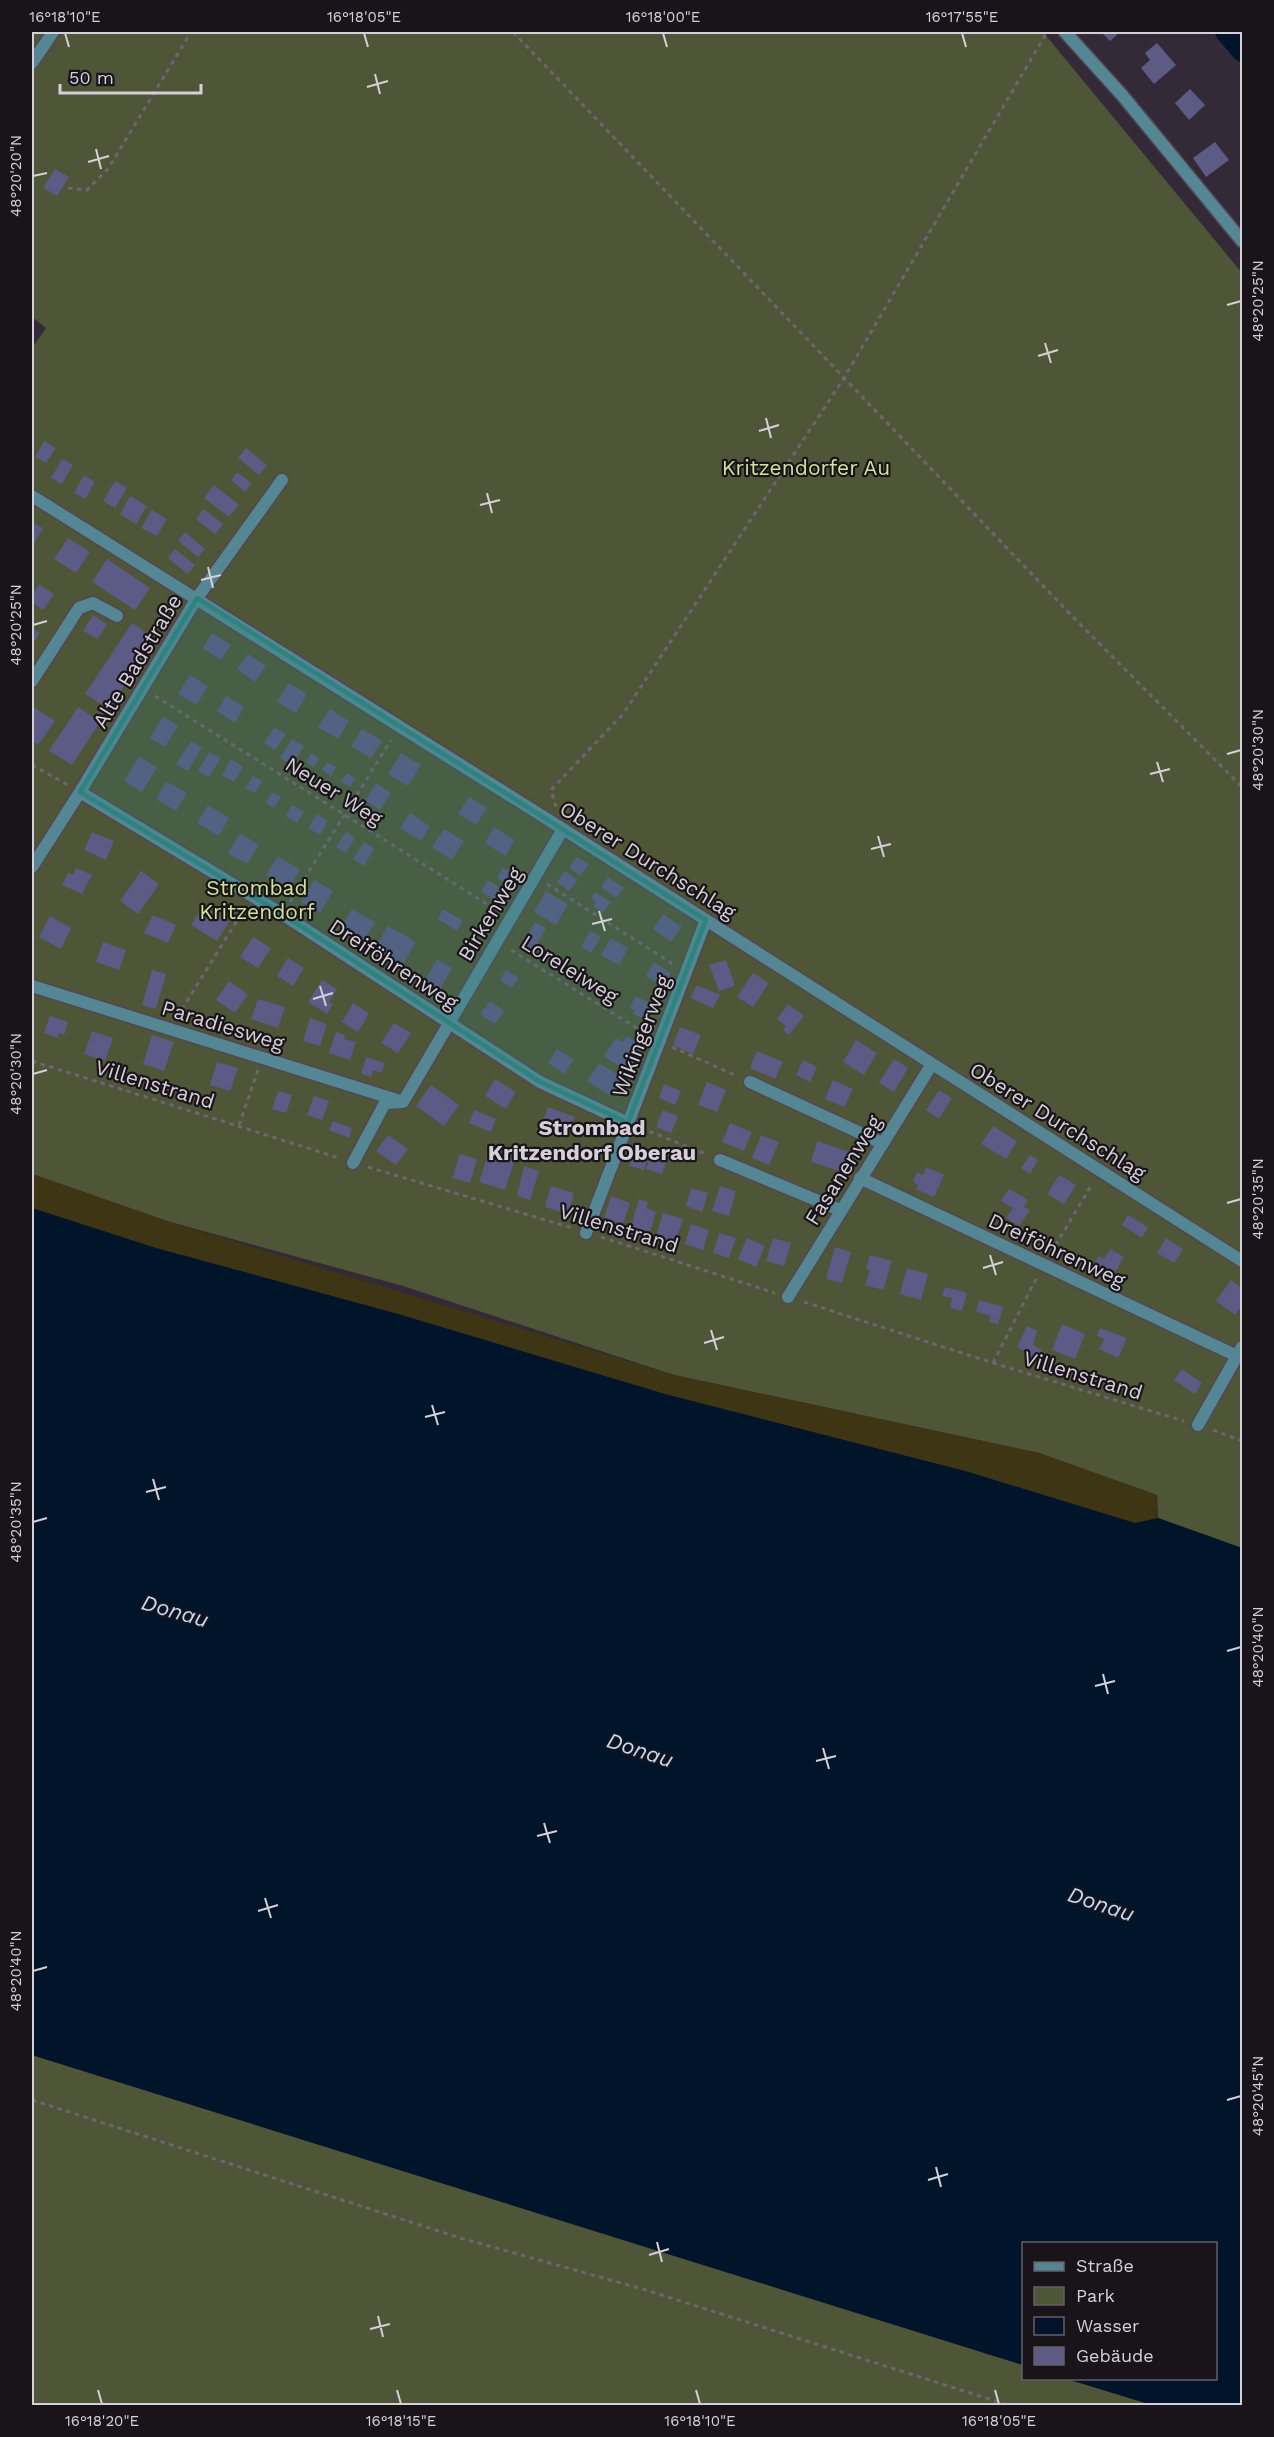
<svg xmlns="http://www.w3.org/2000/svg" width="1274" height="2437" viewBox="0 0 1274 2437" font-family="'Work Sans',sans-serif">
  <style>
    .green { fill: #4f5537 }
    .sand { fill: #3e3515 }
    .water { fill: #00142a }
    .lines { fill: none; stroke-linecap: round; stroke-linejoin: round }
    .canal { stroke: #00142a; stroke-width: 20 }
    .building { fill: #5b5b85 }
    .minor-casing { stroke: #514854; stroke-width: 15 }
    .path { stroke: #6e6570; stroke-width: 3; stroke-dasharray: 4.5 4.5; stroke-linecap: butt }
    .minor { stroke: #548793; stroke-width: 12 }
    .marked { fill: #2d837e; fill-opacity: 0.2; stroke: #2d837e; stroke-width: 4.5; stroke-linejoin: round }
    .ticks { fill: none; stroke: #d5cfd7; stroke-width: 2 }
    .labels { text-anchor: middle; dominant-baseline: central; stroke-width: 4.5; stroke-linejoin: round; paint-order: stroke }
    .park-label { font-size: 21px; fill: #d2e298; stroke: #19141a }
    .street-label { font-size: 21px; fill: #d5cfd7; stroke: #19141a }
    .neighbourhood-label { font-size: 22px; font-weight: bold; fill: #d5cfd7; stroke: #19141a }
    .water-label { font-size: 22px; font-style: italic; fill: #bbdcfe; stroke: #19141a }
    .neatline { fill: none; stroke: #d5cfd7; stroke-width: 2 }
    .ticks-label { font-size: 15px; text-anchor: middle; fill: #d5cfd7 }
  </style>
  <rect width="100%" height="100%" fill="#342a37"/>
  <!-- green -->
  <path class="green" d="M32 32H1043L1242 273V1548L1158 1518 1157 1495 1039 1453 674 1375 403 1286 167 1221 32 1174V348L46 328 32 317Z
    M32 2055 1023 2365 1024 2378 1067 2379 1152 2405 32 2406Z"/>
  <!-- sand -->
  <path class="sand" d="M32 1174 167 1221 674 1375 1039 1453 1157 1495 1158 1518 1135 1523 965 1471 665 1394 398 1314 156 1248 32 1208Z"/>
  <!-- water -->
  <path class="water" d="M32 1208 156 1248 398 1314 665 1394 965 1471 1135 1523 1158 1518 1242 1548V2405H1152L1067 2379 1216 2378V2244H1024L1023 2365 32 2055Z"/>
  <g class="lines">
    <!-- canal -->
    <path class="canal" d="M1225 32 1242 52"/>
  </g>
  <!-- building -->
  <path class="building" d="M1101 32H1120L1110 41Z
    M1157 43 1176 65 1154 84 1141 68 1150 60 1145 53Z
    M1190 89 1205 105 1189 120 1175 103Z
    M1215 142 1229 160 1206 177 1193 158Z
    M55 169 69 177 57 196 43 188Z
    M44 441 56 448 46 463 35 457Z
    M246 448 267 465 259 475 238 458Z
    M62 459 73 465 62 484 51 478Z
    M237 472 252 483 245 492 231 480Z
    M84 475 95 482 85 499 74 493Z
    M115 481 127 488 115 508 103 501Z
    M214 485 239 505 229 517 204 498Z
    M130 496 147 506 136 524 120 514Z
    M204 509 223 524 215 534 196 519Z
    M152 510 167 519 157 536 141 528Z
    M32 522 43 528 32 547Z
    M185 532 205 549 198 557 178 541Z
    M68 538 90 552 76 573 54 559Z
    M175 549 195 565 188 574 168 558Z
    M107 559 150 588 135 610 92 582Z
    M39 584 54 594 43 610 32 602V596Z
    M93 615 107 624 98 639 83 631Z
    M132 623 155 639 109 709 85 694Z
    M32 628 40 633 32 645Z
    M212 633 231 645 221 660 203 648Z
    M248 654 266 666 255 682 237 669Z
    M190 675 208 686 196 705 178 694Z
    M289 683 307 694 296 713 277 702Z
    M226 696 244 707 235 723 217 711Z
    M32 706 55 721 38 745 32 741Z
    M78 707 100 722 72 765 49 751Z
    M330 709 349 721 338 739 318 727Z
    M163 716 178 726 165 747 150 738Z
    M274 727 286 734 275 750 264 743Z
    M362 729 382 741 371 758 351 746Z
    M292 739 304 746 292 765 280 758Z
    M191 741 202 747 188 771 176 764Z
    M209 752 221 758 209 777 198 771Z
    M311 753 319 758 314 767 306 762Z
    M401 753 421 765 408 786 388 774Z
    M139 756 157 768 142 792 124 781Z
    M231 759 243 767 234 782 222 775Z
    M327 762 336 767 331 776 322 770Z
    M347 773 355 778 350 787 341 782Z
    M253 776 262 781 255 793 245 788Z
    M166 781 187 793 176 811 156 799Z
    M376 783 391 793 380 810 365 801Z
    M272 792 281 797 274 808 266 803Z
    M469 797 487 808 476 825 458 814Z
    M208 805 229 818 219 836 197 823Z
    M292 805 304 812 297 823 285 816Z
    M410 813 430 826 421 841 400 828Z
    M317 814 328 821 320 835 308 828Z
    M494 827 515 840 505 856 485 843Z
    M444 829 464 841 452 860 432 847Z
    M92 832 114 841 106 860 84 850Z
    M346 832 355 838 346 853 336 847Z
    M240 833 259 845 247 864 228 853Z
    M364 842 374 848 364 866 353 859Z
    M278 856 300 870 289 888 266 875Z
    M577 857 589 864 581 876 569 868Z
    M503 867 516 875 509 886 497 878Z
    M76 868 92 875 82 894 62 885 68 873 73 875Z
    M141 871 159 884 138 914 120 901Z
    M565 871 578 880 569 891 557 882Z
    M608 877 624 888 616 898 601 887Z
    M314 880 333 891 320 913 301 902Z
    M488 880 502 889 495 900 481 892Z
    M546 891 568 904 556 925 534 912Z
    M595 892 611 902 603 913 593 906 596 902 591 898Z
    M203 906 229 922 217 941 191 925Z
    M352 909 375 922 364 941 341 927Z
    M443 909 463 921 457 931 438 919Z
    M663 914 682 927 671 942 653 929Z
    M153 915 176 925 168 943 144 933Z
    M50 916 71 928 61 949 39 937Z
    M535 922 546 928 531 955 519 949Z
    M388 926 416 942 401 967 373 951Z
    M590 931 601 937 591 953 581 947Z
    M253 937 271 948 258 968 240 957Z
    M611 938 628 948 619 965 601 955Z
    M103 942 126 950 119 970 96 962Z
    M288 958 304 968 293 986 277 976Z
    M437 959 452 968 440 989 425 980Z
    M726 960 735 986 719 991 709 965Z
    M654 962 671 973 663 987 646 976Z
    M152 970 166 974 156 1009 142 1005Z
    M506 970 519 978 512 988 500 980Z
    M753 973 769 983 753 1007 737 997Z
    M322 980 337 989 329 1002 333 1004 327 1014 308 1002Z
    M229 981 248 994 235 1013 216 1000Z
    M697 985 720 995 713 1008 690 998Z
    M635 996 653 1004 646 1020 633 1014 635 1011 630 1008Z
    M258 999 285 1007 278 1028 251 1019Z
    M490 1001 504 1011 495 1024 480 1014Z
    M353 1003 369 1013 358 1032 342 1022Z
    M788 1004 804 1016 789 1035 783 1030 786 1026 777 1019Z
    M50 1016 68 1022 64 1035 59 1033 58 1038 44 1033Z
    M310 1018 327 1024 320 1046 303 1041Z
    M394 1023 411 1033 398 1053 381 1043Z
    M680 1027 701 1035 693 1054 673 1045Z
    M92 1031 113 1038 105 1061 84 1054Z
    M336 1032 345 1035 344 1039 356 1042 350 1060 329 1053Z
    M152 1035 174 1042 164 1071 143 1064Z
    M627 1036 644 1047 627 1072 604 1056 616 1038 623 1042Z
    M856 1040 877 1053 864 1075 843 1062Z
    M557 1049 574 1060 564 1074 548 1063Z
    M757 1051 783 1062 775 1079 750 1068Z
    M366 1057 385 1063 381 1073 373 1070 371 1077 361 1074Z
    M894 1059 908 1068 894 1092 879 1083Z
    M803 1060 817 1067 810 1082 796 1075Z
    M217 1062 238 1068 230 1091 210 1085Z
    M599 1063 621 1077 609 1095 587 1081Z
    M495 1079 516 1092 506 1109 485 1096Z
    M833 1080 853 1089 844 1107 825 1099Z
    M707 1082 726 1090 717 1112 698 1105Z
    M664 1084 681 1091 675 1105 659 1098Z
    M431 1085 459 1105 444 1126 416 1106Z
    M939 1090 952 1098 939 1119 926 1110Z
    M278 1091 292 1095 286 1113 272 1109Z
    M314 1096 329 1101 322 1120 307 1115Z
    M548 1107 575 1117 569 1132 542 1123Z
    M474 1110 496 1119 491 1132 469 1123Z
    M663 1110 678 1116 671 1133 656 1127Z
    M333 1121 352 1128 349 1138 329 1130Z
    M730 1123 752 1132 744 1151 722 1142Z
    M993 1126 1017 1141 1006 1159 981 1144Z
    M388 1135 408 1149 396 1165 376 1151Z
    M761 1135 779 1142 769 1165 752 1158Z
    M817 1141 849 1152 843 1172 811 1162Z
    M635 1148 650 1152 644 1170 629 1166Z
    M652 1149 669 1154 662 1174 646 1169Z
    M489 1151 515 1159 505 1190 479 1182Z
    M460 1154 477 1159 470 1183 452 1178Z
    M1030 1155 1038 1160 1030 1174 1021 1168Z
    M524 1166 539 1171 530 1200 517 1196Z
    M926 1167 944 1175 934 1197 916 1189 918 1185 913 1182 917 1172 923 1175Z
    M1059 1175 1076 1185 1064 1204 1047 1194Z
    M551 1186 574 1193 568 1214 545 1207Z
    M720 1186 736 1191 729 1216 712 1211Z
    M691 1188 708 1193 702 1212 686 1206Z
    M1009 1189 1028 1200 1024 1207 1030 1210 1019 1226 1006 1218 1013 1208 1001 1201Z
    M611 1196 630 1203 623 1224 604 1218Z
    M639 1199 648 1202 646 1208 656 1212 650 1232 631 1226Z
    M663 1213 683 1219 675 1242 656 1236Z
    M1128 1215 1148 1227 1142 1238 1122 1225Z
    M691 1224 709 1230 703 1250 685 1244Z
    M719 1233 736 1238 729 1258 713 1253Z
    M747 1238 765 1246 756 1267 738 1259Z
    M773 1238 791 1243 784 1266 766 1261Z
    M1166 1238 1183 1249 1174 1263 1157 1253Z
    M835 1247 851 1252 842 1283 826 1279Z
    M1110 1249 1124 1257 1115 1272 1112 1271 1105 1282 1089 1272 1099 1256 1104 1259Z
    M870 1255 892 1261 883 1290 865 1285 870 1270 866 1269Z
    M907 1268 928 1274 921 1300 900 1294Z
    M1231 1280 1242 1288V1305L1235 1315 1216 1301Z
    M945 1287 967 1293 962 1311 950 1308 952 1298 942 1296Z
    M979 1300 1003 1307 998 1324 989 1322 991 1316 976 1312Z
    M1062 1324 1085 1334 1075 1359 1052 1350Z
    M1027 1326 1037 1331 1033 1345 1042 1350 1035 1362 1026 1358 1028 1353 1017 1347Z
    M1100 1328 1127 1338 1118 1358 1099 1349 1104 1339 1097 1336Z
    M1182 1369 1202 1383 1195 1394 1174 1380Z"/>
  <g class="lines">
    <defs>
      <path id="minor" d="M1065 32 1122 95 1242 241
        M32 63 53 32
        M32 496 563 829 1242 1261
        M32 681 79 608 93 603 117 616
        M80 792 282 914 540 1082 628 1123
        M32 867 80 792 197 598 282 480
        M32 986 397 1100
        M750 1082 882 1143
        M720 1160 840 1210
        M353 1163 385 1103 403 1102 563 829
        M860 1178 1237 1356
        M586 1233 706 920
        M788 1297 932 1064
        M1198 1425 1242 1347"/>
    </defs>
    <!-- minor casing -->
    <use href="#minor" class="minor-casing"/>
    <!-- path -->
    <path class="path" d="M513 32 1072 616 1242 787
      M68 188 87 190 108 169 191 32
      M155 696 498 911
      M32 765 68 785
      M556 807 551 790 623 714 844 378 1047 32
      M547 884 673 964
      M290 902 391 740
      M511 950 648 1035
      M177 1017 245 908
      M672 1047 737 1076
      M32 1061 339 1158
      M239 1125 258 1070
      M641 1128 708 1155
      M368 1167 572 1228
      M601 1237 775 1293
      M1051 1253 1092 1184
      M804 1302 993 1363 1184 1421
      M993 1363 1037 1277
      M1213 1430 1242 1441
      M32 2100 457 2237 646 2290 1011 2406"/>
    <!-- minor -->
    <use href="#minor" class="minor"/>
  </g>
  <!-- marked area -->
  <path class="marked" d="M197 598 706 920 628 1123 540 1082 282 914 80 792Z"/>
  <!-- ticks -->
  <path class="ticks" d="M65 33 69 47M364 33 368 47M663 33 667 47M962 33 966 47M375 74 380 94M367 87 388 81M96 149 101 169M88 162 109 156M33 176 47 173M1227 305 1241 301M1045 343 1051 363M1038 356 1058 350M766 418 771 438M759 431 779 425M487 493 492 513M480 505 500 500M208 567 213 588M201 580 221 575M33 625 47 621M1227 754 1241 750M1157 762 1163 782M1150 774 1170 769M878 836 884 857M871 849 891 844M599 911 605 931M592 924 612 919M320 986 326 1006M313 999 333 993M33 1074 47 1070M1227 1203 1241 1199M990 1255 996 1275M983 1268 1003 1262M711 1330 717 1350M704 1343 724 1337M432 1405 438 1425M425 1417 445 1412M153 1479 159 1500M146 1492 166 1487M33 1522 47 1518M1227 1651 1241 1647M1103 1674 1108 1694M1095 1686 1115 1681M823 1748 829 1769M816 1761 836 1756M544 1823 550 1843M537 1836 557 1831M265 1898 271 1918M258 1911 278 1905M33 1971 47 1967M1227 2100 1241 2096M936 2167 941 2187M928 2180 948 2174M657 2242 662 2262M649 2255 669 2249M378 2316 383 2337M370 2329 390 2324M98 2390 102 2404M397 2390 401 2404M696 2390 700 2404M995 2390 999 2404"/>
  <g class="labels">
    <!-- park labels -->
    <g class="park-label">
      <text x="806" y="467">Kritzendorfer Au</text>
      <text x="257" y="887">Strombad<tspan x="257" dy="24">Kritzendorf</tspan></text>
    </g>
    <!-- street labels -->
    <g class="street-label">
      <text transform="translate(137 661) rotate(-59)">Alte Badstraße</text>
      <text transform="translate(334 791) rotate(32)">Neuer Weg</text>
      <text transform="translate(648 860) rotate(32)">Oberer Durchschlag</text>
      <text transform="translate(490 914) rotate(-59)">Birkenweg</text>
      <text transform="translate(394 964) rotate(33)">Dreiföhrenweg</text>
      <text transform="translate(570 969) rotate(32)">Loreleiweg</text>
      <text transform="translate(223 1025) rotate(17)">Paradiesweg</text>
      <text transform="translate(641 1036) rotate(-69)">Wikingerweg</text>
      <text transform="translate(155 1084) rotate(17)">Villenstrand</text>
      <text transform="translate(1058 1121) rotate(32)">Oberer Durchschlag</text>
      <text transform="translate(843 1170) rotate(-58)">Fasanenweg</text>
      <text transform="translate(619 1228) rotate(17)">Villenstrand</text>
      <text transform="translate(1057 1250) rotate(25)">Dreiföhrenweg</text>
      <text transform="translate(1083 1375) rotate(17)">Villenstrand</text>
    </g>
    <!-- neighbourhood labels -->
    <g class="neighbourhood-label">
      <text x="592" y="1127">Strombad<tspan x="592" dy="25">Kritzendorf Oberau</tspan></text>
    </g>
    <!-- water labels -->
    <g class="water-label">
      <text transform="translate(175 1611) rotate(16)">Donau</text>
      <text transform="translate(640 1750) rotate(18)">Donau</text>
      <text transform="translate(1101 1904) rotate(18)">Donau</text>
    </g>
  </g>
  <!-- border -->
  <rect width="1274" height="2437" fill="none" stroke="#19141a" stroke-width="66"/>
  <!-- legend -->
  <rect x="1022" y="2242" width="195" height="138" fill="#19141a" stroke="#645f66" stroke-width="1.5"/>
  <rect x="1034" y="2262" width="30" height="9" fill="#548793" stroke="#645f66" stroke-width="1.5"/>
  <text x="1076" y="2272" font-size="18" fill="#d5cfd7">Straße</text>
  <rect x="1034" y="2287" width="30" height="18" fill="#4f5537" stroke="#645f66" stroke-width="1.5"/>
  <text x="1076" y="2302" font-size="18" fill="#d5cfd7">Park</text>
  <rect x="1034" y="2317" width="30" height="18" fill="#00142a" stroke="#645f66" stroke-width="1.5"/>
  <text x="1076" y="2332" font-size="18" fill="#d5cfd7">Wasser</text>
  <rect x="1034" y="2347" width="30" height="18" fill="#5b5b85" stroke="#645f66" stroke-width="1.5"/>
  <text x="1076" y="2362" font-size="18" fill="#d5cfd7">Gebäude</text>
  <!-- scale -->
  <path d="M60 84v9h141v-9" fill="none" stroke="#d5cfd7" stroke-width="3"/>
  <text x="69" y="84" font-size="18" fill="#d5cfd7" stroke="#19141a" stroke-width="4.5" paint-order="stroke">50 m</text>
  <rect x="33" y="33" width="1208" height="2371" class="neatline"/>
  <g class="ticks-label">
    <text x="65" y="22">16°18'10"E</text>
    <text x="364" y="22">16°18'05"E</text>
    <text x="663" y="22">16°18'00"E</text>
    <text x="962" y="22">16°17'55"E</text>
    <text transform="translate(16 176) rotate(-90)" y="5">48°20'20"N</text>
    <text transform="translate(1258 301) rotate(-90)" y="5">48°20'25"N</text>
    <text transform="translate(16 625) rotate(-90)" y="5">48°20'25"N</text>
    <text transform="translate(1258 750) rotate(-90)" y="5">48°20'30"N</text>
    <text transform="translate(16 1074) rotate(-90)" y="5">48°20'30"N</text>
    <text transform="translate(1258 1199) rotate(-90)" y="5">48°20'35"N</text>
    <text transform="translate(16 1522) rotate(-90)" y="5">48°20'35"N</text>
    <text transform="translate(1258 1647) rotate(-90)" y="5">48°20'40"N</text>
    <text transform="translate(16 1971) rotate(-90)" y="5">48°20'40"N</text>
    <text transform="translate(1258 2096) rotate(-90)" y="5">48°20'45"N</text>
    <text x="102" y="2426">16°18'20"E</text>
    <text x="401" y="2426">16°18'15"E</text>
    <text x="700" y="2426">16°18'10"E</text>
    <text x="999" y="2426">16°18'05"E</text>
  </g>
</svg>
